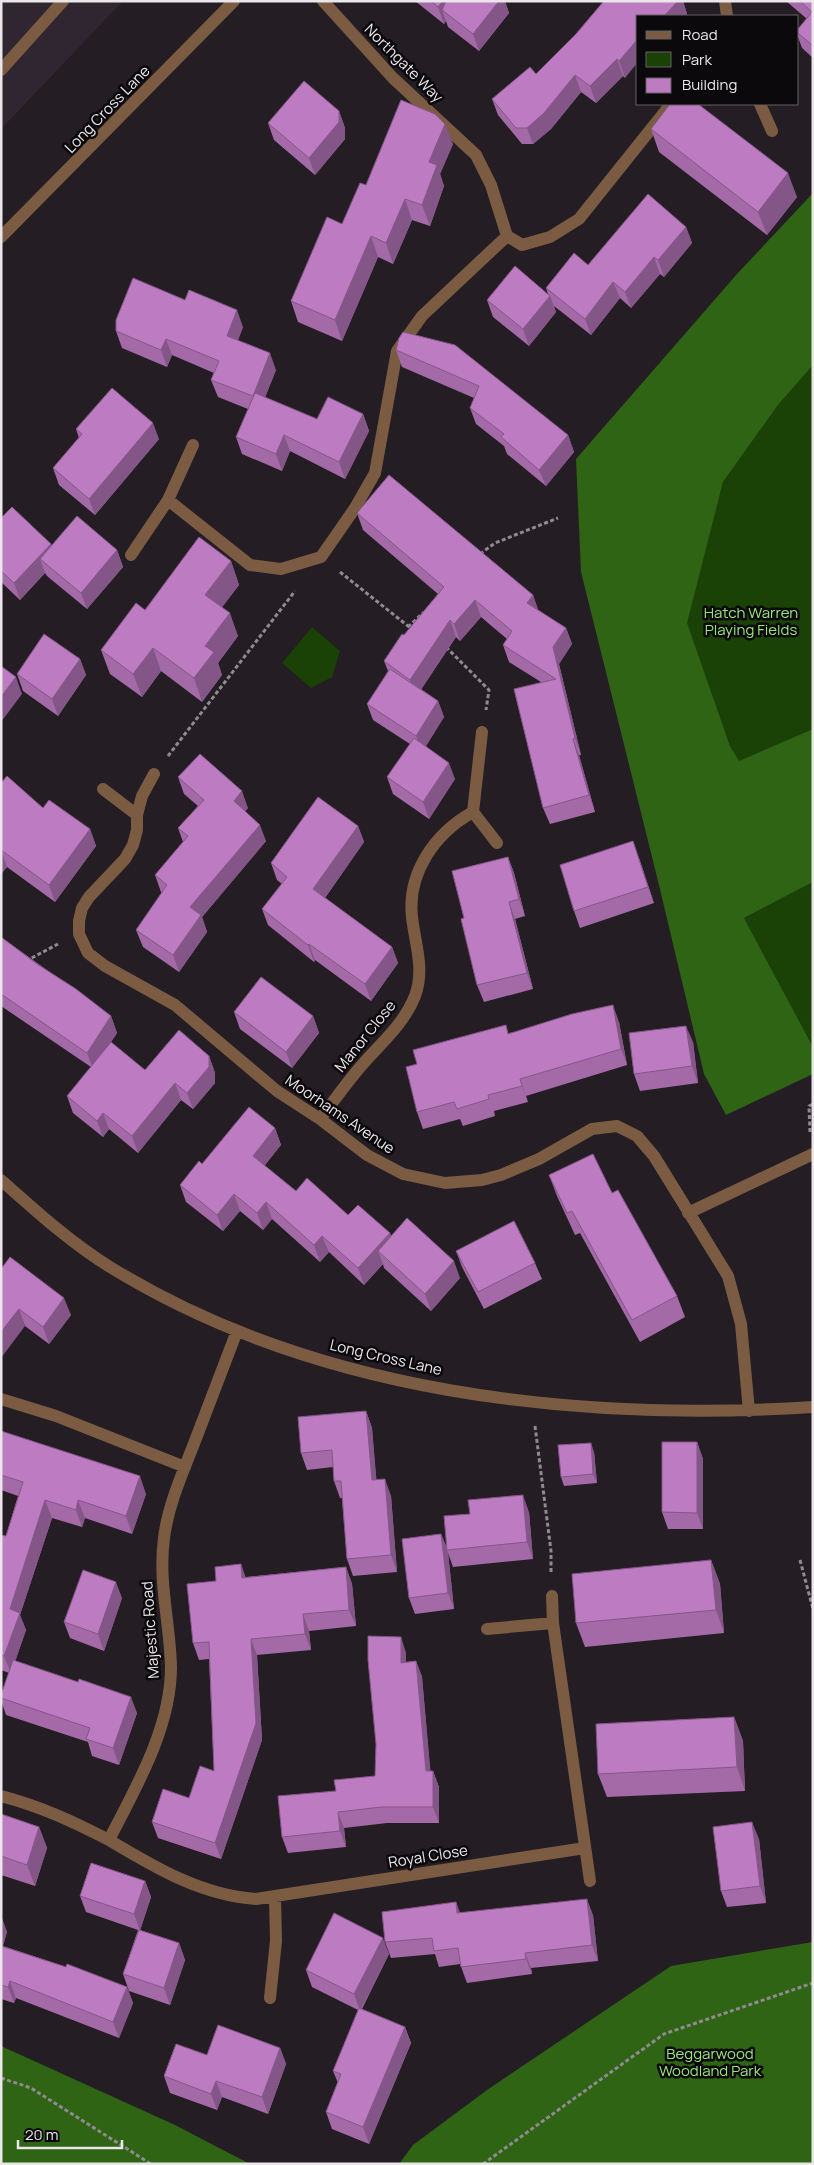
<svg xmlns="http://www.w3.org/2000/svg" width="814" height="2165" viewBox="0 0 814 2165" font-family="Manrope,sans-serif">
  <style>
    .built { fill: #302631 }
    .green { fill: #1a4106 }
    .forest { fill: #2e6414 }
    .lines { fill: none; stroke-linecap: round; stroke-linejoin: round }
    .path { stroke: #908b90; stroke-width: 3; stroke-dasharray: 4 2.5; stroke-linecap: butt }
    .minor { stroke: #7b5c42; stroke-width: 12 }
    .wall { fill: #a36aa7 }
    .shaded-wall { fill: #845688 }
    .building { fill: #bd7bc2; stroke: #845688 }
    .labels { text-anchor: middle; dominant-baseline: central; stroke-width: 5; stroke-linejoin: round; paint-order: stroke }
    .street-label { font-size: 15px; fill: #eae6ea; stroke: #0b090b }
    .park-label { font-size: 15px; fill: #9ae57e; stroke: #0b090b }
  </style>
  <rect width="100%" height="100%" fill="#241d24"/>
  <!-- built -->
  <path class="built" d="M1 1H123L1 129Z"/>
  <!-- green -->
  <path class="green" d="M813 365V729L739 762 730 746 686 623 723 482 778 405Z
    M312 627 340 651 332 677 311 688 282 663Z
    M813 882V1047L744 918Z"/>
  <!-- forest -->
  <path class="forest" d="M813 193V365L778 405 723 482 687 623 730 746 739 761 813 729V882L744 918 813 1047V1074L726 1115 704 1074 658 881 581 572 576 459 737 274Z
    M813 1942V2164H399L413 2145 487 2090 671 1966Z
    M1 2046 175 2125 250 2164H1Z"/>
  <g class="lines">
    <!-- path -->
    <path class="path" d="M480 554 495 543 558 518
      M340 572 413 630
      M408 627 424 612
      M446 647 489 690 486 710
      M168 756 295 591
      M26 961 58 944
      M810 1132 809 1106 813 1104
      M535 1426 551 1551V1574
      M800 1560 813 1609
      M1 2078 31 2088 151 2164
      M483 2164 664 2034 813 1983"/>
    <!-- minor -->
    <path class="minor" d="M323 1 393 78 476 155 491 185 507 236 522 245 550 237 579 219 671 104
      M725 1 727 16
      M1 70 63 1
      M760 104 772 131
      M1 237 234 1
      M168 500 250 565 281 569 321 557 355 508 375 473 397 351 422 316 507 236
      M131 555 168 500 193 445
      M482 732 473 812 497 843
      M154 774 142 796 137 815V830L133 845 125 859 89 897 82 908 79 921V934L88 953 105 966 175 1005 277 1091 320 1119 367 1155 403 1174 445 1183 482 1180 501 1175 539 1159 592 1129 617 1126 637 1136 654 1156 728 1276 741 1324 749 1411
      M103 789 137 815
      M320 1119C334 1101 347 1082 362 1065 381 1043 404 1024 415 996 425 969 415 944 412 917 407 873 435 833 473 812
      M1 1180C36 1211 71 1243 110 1267 316 1394 576 1422 813 1407
      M688 1213 813 1154
      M1 1399 56 1416 185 1467
      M552 1596 553 1623 590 1881
      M487 1629 553 1623
      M1 1796C40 1806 74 1822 109 1840 136 1787 171 1728 171 1667 170 1623 158 1582 164 1538 168 1505 183 1472 195 1441 209 1404 223 1368 237 1331
      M109 1840C156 1868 201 1895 256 1899L585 1848
      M270 1998 276 1941 275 1897"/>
  </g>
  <!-- wall -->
  <path class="wall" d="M415 1H505L509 13 479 51 448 27 446 21 444 24Z
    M604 1H683L687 14 685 16H638L625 78 623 76 596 103 581 92 551 129 533 144H522L498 115 492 99 536 74 576 34Z
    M786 1H813V58L802 48 798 37V29L807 19Z
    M339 111 345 128V139L315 175 274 140 268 123Z
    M651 129 797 197 767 235 659 152Z
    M453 144 440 174 444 186 430 226 412 220 393 264 378 257 342 341 298 322 291 301 342 224 366 185Z
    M686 227 692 243 664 277 660 274 631 308 620 298 591 335 554 306 556 312 529 346 493 317 487 300 548 294 546 288 588 265Z
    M243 327 238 340 276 370 265 397 317 419 363 414 369 431 345 479 290 451 282 471 242 454 236 437 248 409 218 397 211 380 214 373 172 355 167 367 122 348 116 331Z
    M399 338 568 435 574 452 546 486 507 454 504 446 476 424 470 408 474 398 402 367 396 350Z
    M76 429 159 439 95 515 59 485 53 468 79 438Z
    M357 513 533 595 538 610 566 628 572 644 559 664 581 755H579L595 812 550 824 543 808 541 682 509 662 503 645 507 639 481 617 460 641 456 637 421 689 438 701 444 717 426 746 455 779 429 819 393 794 387 777 410 744 373 720 367 704 388 671 384 661 404 635 438 594 363 530Z
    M1 518 51 544 52 546 117 550 123 567 87 609 47 576 45 573 20 600 1 582Z
    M231 561 239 585 222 607 238 636 218 663 222 675 202 702 161 671 142 697 110 674 101 650 145 610Z
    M80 659 86 675 58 716 23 691 17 674Z
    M178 777 248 808 245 811 266 841 202 917 207 932 179 972 143 947 136 930 162 893 161 892 155 875 183 842 178 828 198 806 184 794Z
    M1 783 43 808 90 829 96 846 55 902 7 867 1 874Z
    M358 826 364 842 325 898 392 947 398 963 371 1001 315 960 314 962 268 925 262 909 282 884 277 880 271 863Z
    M508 857 514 873 525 916 515 919 533 989 484 1002 477 985Z
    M639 858 654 903 580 928 574 911Z
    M1 937 111 1016 117 1033 109 1045 145 1070 209 1056 215 1073V1083L193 1109 181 1100 138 1153 109 1129 103 1137 73 1113 67 1096 91 1067 1 1006Z
    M234 1012 313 1016 319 1033 292 1068 240 1029Z
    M619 1022 627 1065 526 1096 528 1102 494 1111 495 1116 463 1126 460 1119 423 1129 417 1112V1064L508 1033Z
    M693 1042 698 1083 640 1091 634 1074Z
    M275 1128 281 1145 264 1165 296 1191 390 1233 391 1236 460 1278 431 1311 384 1268 383 1264 364 1285 329 1252 320 1262 272 1219 263 1230 240 1211 223 1231 186 1202 180 1185 202 1164Z
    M549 1175 612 1193 677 1296 685 1317 640 1342 580 1233 575 1235 557 1196Z
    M456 1251 535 1263 542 1279 484 1309 462 1267Z
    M1 1269 71 1315 49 1344 25 1326Z
    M366 1411 372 1428 376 1480 391 1496 397 1572 353 1576 347 1559 342 1498H340L334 1481 333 1467 307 1470 301 1453Z
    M1 1431 146 1494 132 1534 85 1518 82 1527 52 1518 20 1615 26 1630 15 1661 137 1713 119 1765 92 1756 88 1742 6 1715 1 1700V1695L9 1673 1 1670V1535L6 1536 18 1496 1 1490Z
    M697 1442 703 1459V1529H668L662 1512Z
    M594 1452 597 1483 564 1486 561 1477Z
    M529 1512 533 1559 453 1567 448 1553 454 1609 415 1614 409 1598 441 1534 447 1548Z
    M711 1560 720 1584 724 1633 585 1647 576 1623Z
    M346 1567 352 1584 356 1626 309 1631 311 1650 257 1655 262 1740 221 1859 158 1838 152 1822 189 1798 214 1771 209 1659 199 1660 193 1643 216 1581 246 1577Z
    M122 1598 104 1651 70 1638 64 1622Z
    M406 1653V1662L416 1661 422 1677 430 1771H433L439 1787V1823H387L344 1828 346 1847 288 1853 282 1837 375 1776Z
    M734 1717 743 1741 745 1791 607 1797 598 1774Z
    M1 1814 39 1827 47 1848 35 1886 1 1875Z
    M759 1839 766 1903 727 1907 721 1891Z
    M145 1881 151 1897 140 1930 179 1943 185 1960 170 2005 129 1991 123 1974 138 1930 86 1912 80 1896Z
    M456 1902 459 1912 593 1915 598 1961 531 1968 532 1974 467 1983 460 1964 439 1967 435 1954 391 1958 385 1942Z
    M1 1916 7 1932 3 1946 127 1987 133 2003 119 2038 16 1998 14 2003 1 1999Z
    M389 1954 362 2009 405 2027 411 2043 369 2144 332 2129 326 2112 338 2083 333 2071 358 2010 312 1987 306 1970Z
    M280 2048 286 2064 268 2114 222 2097 217 2110 170 2093 164 2076 207 2055Z"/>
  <!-- shaded-wall -->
  <path class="shaded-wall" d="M443 1H452L442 10 446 21 444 24 438 7Z
    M499 1H505L509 13 479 51 473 34Z
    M678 1H683L687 14 685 16H664Z
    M638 39V62L625 78 619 61Z
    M617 59 623 76 596 103 590 86Z
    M575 75 581 92 551 129 533 144 527 128Z
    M339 111 345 128V139L315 175 309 158Z
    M445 124 453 144 440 174 444 186 430 226 422 205 429 162Z
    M788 173 797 197 767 235 758 212Z
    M405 199 412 220 393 264 386 243Z
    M686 227 692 243 664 277 658 260Z
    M371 236 378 257 342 341 335 320Z
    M654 257 660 274 631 308 625 292Z
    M613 282 620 298 591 335 585 319Z
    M550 296 556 312 529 346 523 329Z
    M237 310 243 327 233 353 227 336Z
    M166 339 172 355 167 367 161 350Z
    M270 353 276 370 259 413 253 396Z
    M363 414 369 431 345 479 339 462Z
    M153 423 159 439 95 515 89 499Z
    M284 435 290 451 282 471 276 454Z
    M568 435 574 452 546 486 539 470Z
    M51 544 57 561 40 559 45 573 20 600 14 583Z
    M117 550 123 567 87 609 81 593Z
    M231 561 239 585 214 618 205 595Z
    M533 595 539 612 527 603Z
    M475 600 481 617 460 641 454 624Z
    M230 613 238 636 218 663 222 675 202 702 194 678 205 646Z
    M450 620 456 637 417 696 410 680Z
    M566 628 572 644 559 664 581 755 575 738 553 647Z
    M153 648 161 671 142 697 133 674Z
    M80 659 86 675 58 716 52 699Z
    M16 677 22 694 1 722V697Z
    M438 701 444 717 422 752 416 736Z
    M573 739 579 755 595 812 589 795Z
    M449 763 455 779 429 819 423 802Z
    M242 791 248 808 240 817 234 801Z
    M260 825 266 841 202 917 207 932 179 972 173 955 190 907Z
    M358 826 364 842 319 906 313 889Z
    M90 829 96 846 55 902 49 885Z
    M633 841 639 858 654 903 648 887Z
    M1 850 7 867 1 874Z
    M508 857 514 873 525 916 519 899Z
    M509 902 515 919 533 989 527 973Z
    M309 944 315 960 314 962 308 945Z
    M392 947 398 963 371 1001 365 984Z
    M613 1005 619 1022 627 1065 621 1049Z
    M111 1016 117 1033 93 1069 87 1053Z
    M313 1016 319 1033 292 1068 286 1052Z
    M686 1026 693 1042 698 1083 692 1066Z
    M209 1056 215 1073V1083L193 1109 187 1093Z
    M520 1079 526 1096 528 1102 522 1086Z
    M175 1083 181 1100 138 1153 132 1136Z
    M103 1113 109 1129 103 1137 97 1121Z
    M275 1128 281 1145 259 1173 253 1156Z
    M234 1194 240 1211 223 1231 217 1215Z
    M266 1202 272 1219 263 1230 257 1213Z
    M390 1233 396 1250 378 1251 383 1264 364 1285 358 1268Z
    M322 1236 329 1252 320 1262 314 1245Z
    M454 1261 460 1278 431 1311 425 1294Z
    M64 1298 71 1315 49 1344 43 1327Z
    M19 1309 25 1326 1 1358V1332Z
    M366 1411 372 1428 378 1497 372 1480Z
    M697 1442 703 1459V1529L697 1513Z
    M591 1443 594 1452 597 1483 593 1474Z
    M140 1476 146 1494 132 1534 126 1516Z
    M385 1479 391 1496 397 1572 391 1555Z
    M523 1495 529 1512 533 1559 527 1542Z
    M45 1500 52 1518 20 1615 26 1630 11 1674 4 1656 10 1609Z
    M78 1500 85 1518 82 1527 76 1510Z
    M441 1534 448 1553 454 1609 448 1593Z
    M711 1560 720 1584 724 1633 716 1610Z
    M241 1564 247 1581 242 1578Z
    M346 1567 352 1584 356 1626 349 1610Z
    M116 1582 122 1598 104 1651 98 1634Z
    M303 1614 309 1631 311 1650 305 1634Z
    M401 1637 406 1653V1679L401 1663Z
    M251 1639 257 1655 262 1740 221 1859 215 1843Z
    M416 1661 422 1677 432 1787 426 1771Z
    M131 1697 137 1713 119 1765 113 1748Z
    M734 1717 743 1741 745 1791 737 1767Z
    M433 1771 439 1787V1823L433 1807Z
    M338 1812 344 1828 346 1847 340 1831Z
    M752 1822 759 1839 766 1903 760 1886Z
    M39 1827 47 1848 35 1886 27 1865Z
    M145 1881 151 1897 140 1931 134 1914Z
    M587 1899 593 1915 598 1961 592 1945Z
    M456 1902 462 1918 457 1913Z
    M1 1916 7 1932 1 1950Z
    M383 1938 389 1954 360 2011 354 1994Z
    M179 1943 185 1960 170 2005 164 1988Z
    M525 1953 531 1968 532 1974 526 1959Z
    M10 1981 16 1998 14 2003 8 1987Z
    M127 1987 133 2003 119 2038 113 2022Z
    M405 2027 411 2043 369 2144 363 2127Z
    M280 2048 286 2064 268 2114 262 2097Z
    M216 2081 222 2097 217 2110 211 2094Z"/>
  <!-- building -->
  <path class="building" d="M431 1H443L438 7Z
    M446 1H499L473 34 442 10Z
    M604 1H678L664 16H638V39L619 61 617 59 590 86 575 75 544 113 527 128H516L492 99 530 67 536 74 576 34Z
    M800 1H813V46L798 33V29L812 12Z
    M304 81 339 111V122L309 158 268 123Z
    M401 100 435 114 445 124 429 162 437 165 422 205 405 199 386 243 371 236 335 320 291 301 327 217 342 224 360 183 366 185Z
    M670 104H698L788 173 758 212 651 129Z
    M648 194 686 227 658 260 654 257 625 292 613 282 585 319 546 288 574 253 588 265Z
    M515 266 550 296 523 329 487 300Z
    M133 278 185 300 189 290 237 310 227 336 270 353 253 396 211 380 219 361 166 339 161 350 116 331V320Z
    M403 332 455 345 568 435 539 470 501 437 504 434 470 408 479 386 396 350 399 338Z
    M112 388 153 423 89 499 53 468 82 434 76 429Z
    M255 393 317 419 328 397 363 414 339 462 284 435 276 454 236 437Z
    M389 475 533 595 527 603 566 628 553 647 575 738 573 739 589 795 543 808 514 689 556 679 503 645 512 631 475 600 454 624 450 620 410 680 384 661 402 634 404 635 444 587 357 513Z
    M12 507 51 544 14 583 1 571V518Z
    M77 516 117 550 81 593 40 559Z
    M199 537 231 561 205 595 230 613 205 646 214 652 194 678 153 648 133 674 101 650 136 603 145 610Z
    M44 634 80 659 52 699 17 674Z
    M1 666 16 677 1 697Z
    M390 669 438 701 416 736 367 704Z
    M414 738 449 763 423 802 387 777Z
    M200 754 242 791 234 801 260 825 190 907 201 915 173 955 136 930 167 885 155 875 188 836 178 828 204 800 178 777Z
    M7 776 43 808 49 800 90 829 49 885 1 850V783Z
    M318 797 358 826 313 889 392 947 365 984 309 944 308 945 262 909 287 877 271 863Z
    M633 841 648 887 574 911 560 865Z
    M508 857 519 899 509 902 527 973 477 985 461 919 464 918 452 871Z
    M1 937 37 964 76 989 111 1016 87 1053 1 994Z
    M261 977 313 1016 286 1052 234 1012Z
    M613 1005 621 1049 520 1079 522 1086 488 1095 489 1099 457 1109 454 1102 417 1112 406 1067 417 1064 413 1050 506 1025 508 1034 572 1014Z
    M686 1026 692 1066 634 1074 629 1033Z
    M179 1030 209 1056V1067L187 1093 175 1083 132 1136 103 1113 97 1121 67 1096 111 1042 145 1070Z
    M249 1107 275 1128 253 1156 296 1191 307 1178 348 1215 358 1205 390 1233 358 1268 322 1236 314 1245 266 1202 257 1213 234 1194 217 1215 180 1185 199 1161 202 1164Z
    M593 1154 612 1193 618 1190 677 1296 632 1320 572 1211 567 1213 549 1175Z
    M407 1218 454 1261 425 1294 378 1251Z
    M514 1221 535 1263 478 1292 456 1251Z
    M10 1257 64 1298 43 1327 19 1309 1 1332V1269Z
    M366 1411 372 1480 385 1479 391 1555 347 1559 341 1481H334L332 1450 301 1453 298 1417Z
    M1 1431 140 1476 126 1516 78 1500 76 1510 45 1500 10 1609 20 1613 4 1656 1 1655V1535L6 1536 23 1482 1 1475Z
    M662 1442H697V1513L662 1512Z
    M591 1443 593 1474 561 1477 558 1445Z
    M523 1495 527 1542 447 1550 444 1516 470 1514 468 1500Z
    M441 1534 448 1593 409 1598 402 1539Z
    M711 1560 716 1610 576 1623 572 1574Z
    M241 1564 242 1578 346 1567 349 1610 303 1614 305 1634 251 1639 256 1723 215 1843 152 1822 163 1789 189 1798 200 1766 214 1771 209 1642 193 1643 187 1584 216 1581 215 1567Z
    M83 1570 116 1582 98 1634 64 1622Z
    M368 1636 401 1637V1663L416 1661 426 1771H433V1807H381L338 1812 340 1831 282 1837 278 1796 336 1791 334 1780 375 1776 376 1744 368 1660Z
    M13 1660 78 1682 79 1679 131 1697 113 1748 86 1739 90 1728 1 1698V1695Z
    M734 1717 737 1767 598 1774 596 1724Z
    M1 1814 39 1827 27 1865 1 1856Z
    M752 1822 760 1886 721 1891 713 1827Z
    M91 1863 145 1881 134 1914 80 1896Z
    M587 1899 592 1945 525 1953 526 1959 461 1967 458 1948 434 1951 432 1938 385 1942 382 1912 456 1902 457 1913Z
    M334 1913 383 1938 354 1994 306 1970Z
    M139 1930 179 1943 164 1988 123 1974Z
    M1 1946 66 1967 67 1964 127 1987 113 2022 10 1981 8 1987 1 1985Z
    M359 2008 405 2027 363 2127 326 2112 341 2074 333 2071Z
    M218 2025 280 2048 262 2097 216 2081 211 2094 164 2076 176 2044 207 2055Z"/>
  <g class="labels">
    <!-- street labels -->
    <g class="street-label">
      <text transform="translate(404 63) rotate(45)">Northgate Way</text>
      <text transform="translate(107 109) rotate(-46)">Long Cross Lane</text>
      <text transform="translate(365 1036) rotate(-51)">Manor Close</text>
      <text transform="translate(340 1114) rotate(34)">Moorhams Avenue</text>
      <text transform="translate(386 1357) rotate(13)">Long Cross Lane</text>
      <text transform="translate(150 1630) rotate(-94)">Majestic Road</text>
      <text transform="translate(428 1856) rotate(-9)">Royal Close</text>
    </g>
    <!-- park labels -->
    <g class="park-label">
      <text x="751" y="612">Hatch Warren<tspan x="751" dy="17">Playing Fields</tspan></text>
      <text x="710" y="2053">Beggarwood<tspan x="710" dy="17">Woodland Park</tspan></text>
    </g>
  </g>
  <!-- border -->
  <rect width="814" height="2165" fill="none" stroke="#eae6ea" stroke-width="5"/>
  <!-- legend -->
  <rect x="636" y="15" width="162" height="90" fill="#0b090b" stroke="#646164"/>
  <rect x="646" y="31" width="25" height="8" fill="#7b5c42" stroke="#646164"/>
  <text x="682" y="40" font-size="15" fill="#eae6ea">Road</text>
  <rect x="646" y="52" width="25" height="15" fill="#1a4106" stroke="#646164"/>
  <text x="682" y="65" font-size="15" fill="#eae6ea">Park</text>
  <rect x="646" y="78" width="25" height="15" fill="#bd7bc2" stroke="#646164"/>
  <text x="682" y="90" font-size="15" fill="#eae6ea">Building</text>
  <!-- scale -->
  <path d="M18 2140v8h104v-8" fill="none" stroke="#eae6ea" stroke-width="2.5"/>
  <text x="25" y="2140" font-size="15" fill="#eae6ea" stroke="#0b090b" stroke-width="4" paint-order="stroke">20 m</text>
</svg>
